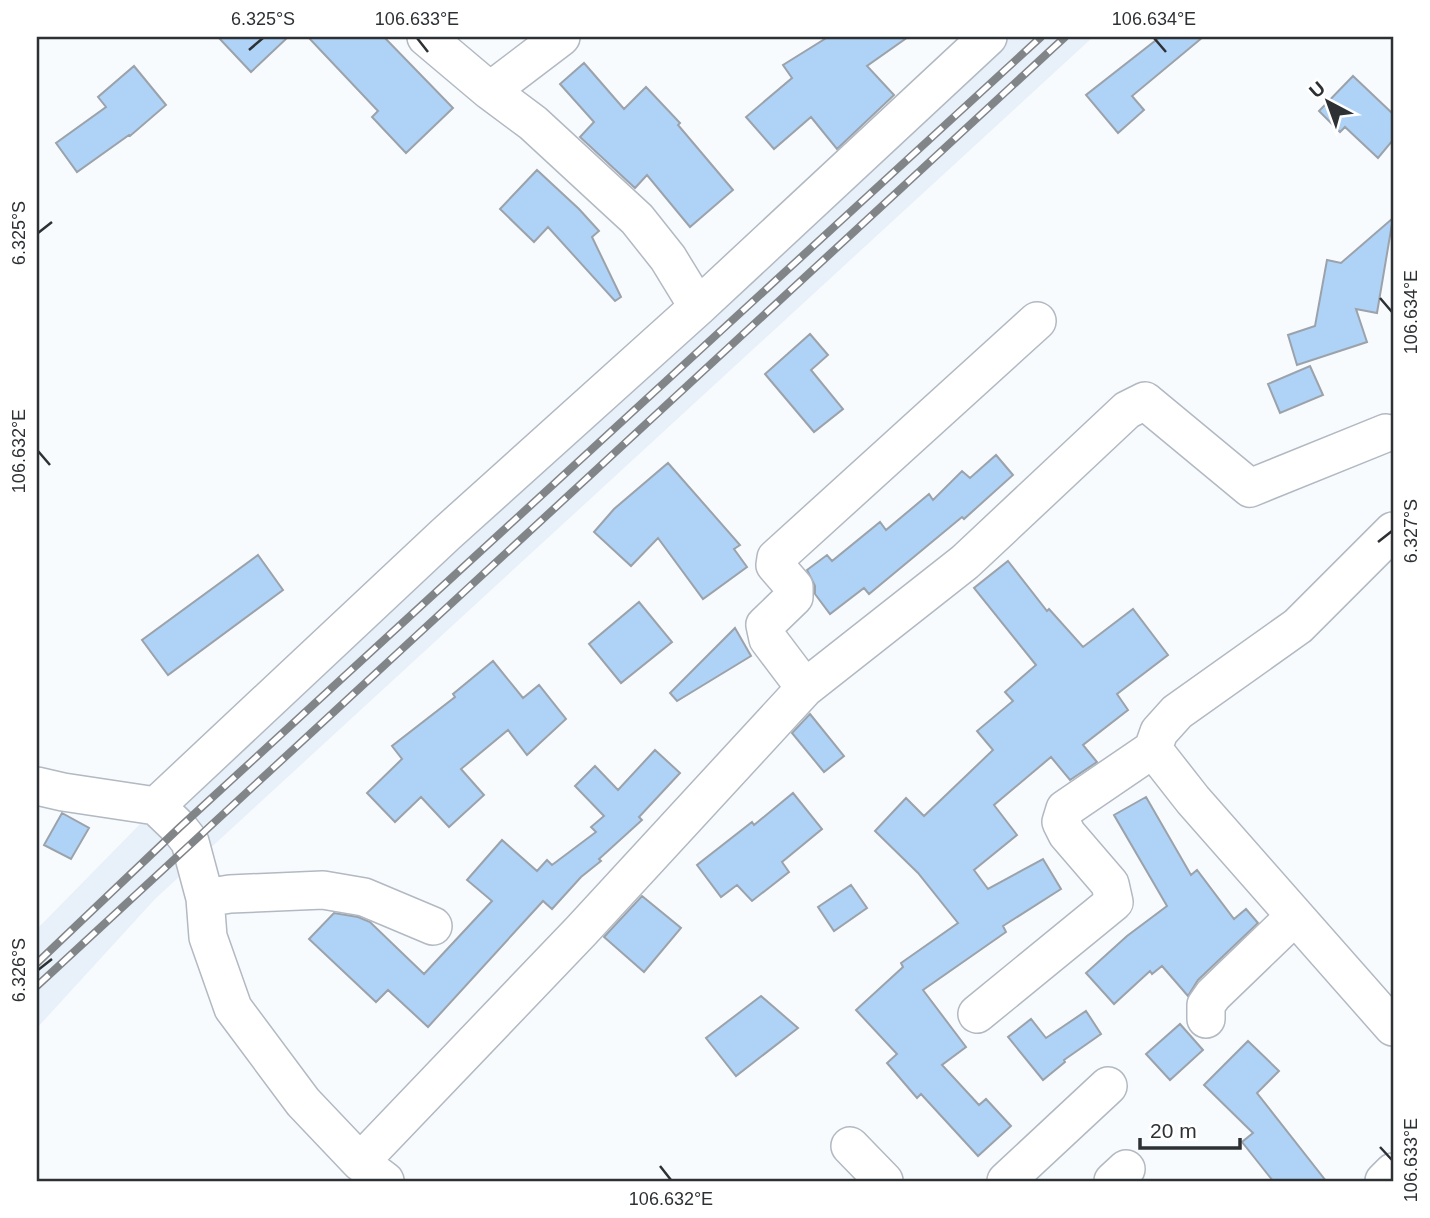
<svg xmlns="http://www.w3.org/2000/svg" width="1430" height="1218" viewBox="0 0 1430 1218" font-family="Helvetica,sans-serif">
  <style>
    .built { fill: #e8f0f9 }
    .building { fill: #afd2f7; stroke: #9ba2aa; stroke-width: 2 }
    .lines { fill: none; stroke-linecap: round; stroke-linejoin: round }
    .street-casing { stroke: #b2b9c2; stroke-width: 40 }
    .street { stroke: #fff; stroke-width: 37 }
    .rail-casing { stroke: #828588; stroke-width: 8 }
    .rail { stroke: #fff; stroke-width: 5; stroke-dasharray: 16; stroke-linecap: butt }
    .ticks { fill: none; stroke: #2e3134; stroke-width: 2.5 }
    .neatline { fill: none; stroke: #2e3134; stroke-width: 2.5 }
    .ticks-label { font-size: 18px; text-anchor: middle; fill: #2e3134 }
  </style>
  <rect width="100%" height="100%" fill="#f8fbfe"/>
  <!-- built -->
  <path class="built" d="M1002 37H1093L155 899 37 1028V929L142 822Z"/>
  <!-- building -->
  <path class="building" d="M218 37H288L251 72Z
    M308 37H384L453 108 406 153 372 117 378 111Z
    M828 37H908L867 66 894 95 837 149 811 117 774 149 746 117 792 78 783 65Z
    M1160 37H1203L1132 96 1144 110 1118 133 1086 95Z
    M584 63 624 109 646 87 680 123 678 125 733 190 690 227 647 175 635 188 580 137 594 122 560 84Z
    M134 66 166 105 130 136 129 135 77 172 56 143 106 107 98 97Z
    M1353 76 1393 114V140L1378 158 1345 127 1340 132 1319 111Z
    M537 170 579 209 599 231 592 237 621 297 615 301 548 227 534 242 500 209Z
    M1393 218 1377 313 1356 309 1367 342 1297 365 1288 335 1315 326 1327 260 1341 263Z
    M810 334 828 355 811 370 843 409 814 432 765 374Z
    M1310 366 1323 395 1280 413 1268 384Z
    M996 455 1013 475 964 519 962 517 869 594 864 588 830 614 815 594V586L807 570 827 555 832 561 880 522 886 530 929 494 933 500 962 471 970 478Z
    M668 463 740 545 734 549 747 567 703 599 658 538 631 566 594 532 614 509Z
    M258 555 283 590 168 675 142 640Z
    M1008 561 1047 611 1049 609 1083 647 1133 609 1168 655 1117 694 1128 710 1083 745 1097 762 1070 780 1051 757 994 805 1017 835 974 870 988 889 1043 859 1061 889 1003 926 1006 932 923 990 966 1047 942 1065 979 1105 986 1099 1011 1126 978 1156 921 1094 917 1098 887 1063 897 1054 856 1010 903 967 901 963 958 923 918 873 875 831 906 798 924 816 993 750 977 731 1013 701 1005 692 1036 665 974 588Z
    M639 602 672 642 621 683 589 644Z
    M735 628 751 656 677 701 670 693Z
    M493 661 523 698 539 685 566 719 527 755 508 730 461 769 484 795 449 827 421 797 395 822 367 793 402 759 392 746 455 697 453 694Z
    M810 714 844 756 824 772 792 733Z
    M655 750 680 773 639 817 642 820 599 859 601 861 581 877 552 909 543 901 428 1027 388 990 376 1002 309 939 334 913 358 917 370 922 424 974 492 901 467 880 502 840 537 871 547 860 552 865 596 832 591 827 604 816 575 786 595 766 618 790Z
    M793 793 822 829 782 862 789 872 752 901 737 885 721 897 697 865 752 822 754 825Z
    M1146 797 1191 875 1197 870 1234 919 1246 909 1258 923 1198 980 1188 996 1162 966 1152 974 1150 971 1114 1004 1086 973 1127 936 1167 906 1114 815Z
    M62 813 89 828 71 859 44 845Z
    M851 885 867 908 834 931 818 907Z
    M642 896 681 928 644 972 604 937Z
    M761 996 798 1028 736 1076 706 1038Z
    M1086 1011 1101 1034 1064 1060 1065 1062 1043 1080 1008 1037 1031 1019 1046 1038Z
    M1180 1024 1203 1050 1170 1080 1146 1054Z
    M1248 1041 1279 1071 1257 1093 1326 1181H1273L1242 1142 1253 1133 1204 1085Z"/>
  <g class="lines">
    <defs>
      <path id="street" d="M426 37 490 91 561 37
        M490 91 533 123 637 219 668 258 698 307
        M1393 531 1298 626 1177 712 1159 732 1153 749 1193 800 1393 1027
        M805 688 768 639 765 625 794 597V587L775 565 776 558 1037 321
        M37 786 63 792 156 806 179 828 190 842 205 898 208 937 233 1008 303 1102 360 1162 385 1181
        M156 806 446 534 698 307 988 37
        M205 898 230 894 323 890 364 897 433 926
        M977 1014 1114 902 1110 884 1067 834 1061 822 1065 809 1153 749
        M1206 1019V1005L1213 995 1295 916
        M850 1146 884 1181
        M360 1162 581 931 805 688 965 562 1127 410 1145 401 1250 488 1386 433
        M1006 1181 1108 1086
        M1113 1181 1126 1169
        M1384 1181 1393 1172"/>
    </defs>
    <!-- street casing -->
    <use href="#street" class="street-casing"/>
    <!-- street -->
    <use href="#street" class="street"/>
    <defs>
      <path id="rail" d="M37 963 179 828 1041 37
        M37 986 1065 37"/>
    </defs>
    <!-- rail casing -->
    <use href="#rail" class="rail-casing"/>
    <!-- rail -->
    <use href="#rail" class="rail"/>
  </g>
  <!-- ticks -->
  <path class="ticks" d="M417 38 428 52M1154 38 1166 52M249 50 263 38M38 233 52 222M1380 298 1392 312M38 451 50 465M1378 542 1392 531M38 970 52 959M1380 1147 1392 1160M660 1166 671 1180"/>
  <!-- border -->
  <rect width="1430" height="1218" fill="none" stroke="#ffffff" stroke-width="77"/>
  <!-- north arrow -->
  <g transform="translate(1328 102) rotate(319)" stroke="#ffffff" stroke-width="5" paint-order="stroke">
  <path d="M0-5L12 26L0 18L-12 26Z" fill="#2e3134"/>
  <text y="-10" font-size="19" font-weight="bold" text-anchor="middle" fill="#2e3134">U</text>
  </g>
  <!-- scale -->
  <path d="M1140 1138v10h100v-10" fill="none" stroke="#2e3134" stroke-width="3.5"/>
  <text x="1150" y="1138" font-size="21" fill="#2e3134" stroke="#ffffff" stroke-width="5" paint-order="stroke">20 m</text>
  <rect x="38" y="38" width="1354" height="1142" class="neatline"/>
  <g class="ticks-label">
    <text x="263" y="25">6.325°S</text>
    <text x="417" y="25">106.633°E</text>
    <text x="1154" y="25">106.634°E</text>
    <text transform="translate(19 233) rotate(-90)" y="6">6.325°S</text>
    <text transform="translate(1411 312) rotate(-90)" y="6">106.634°E</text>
    <text transform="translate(19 451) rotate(-90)" y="6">106.632°E</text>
    <text transform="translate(1411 531) rotate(-90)" y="6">6.327°S</text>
    <text transform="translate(19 970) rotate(-90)" y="6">6.326°S</text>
    <text transform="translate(1411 1160) rotate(-90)" y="6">106.633°E</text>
    <text x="671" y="1205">106.632°E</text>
  </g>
</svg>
